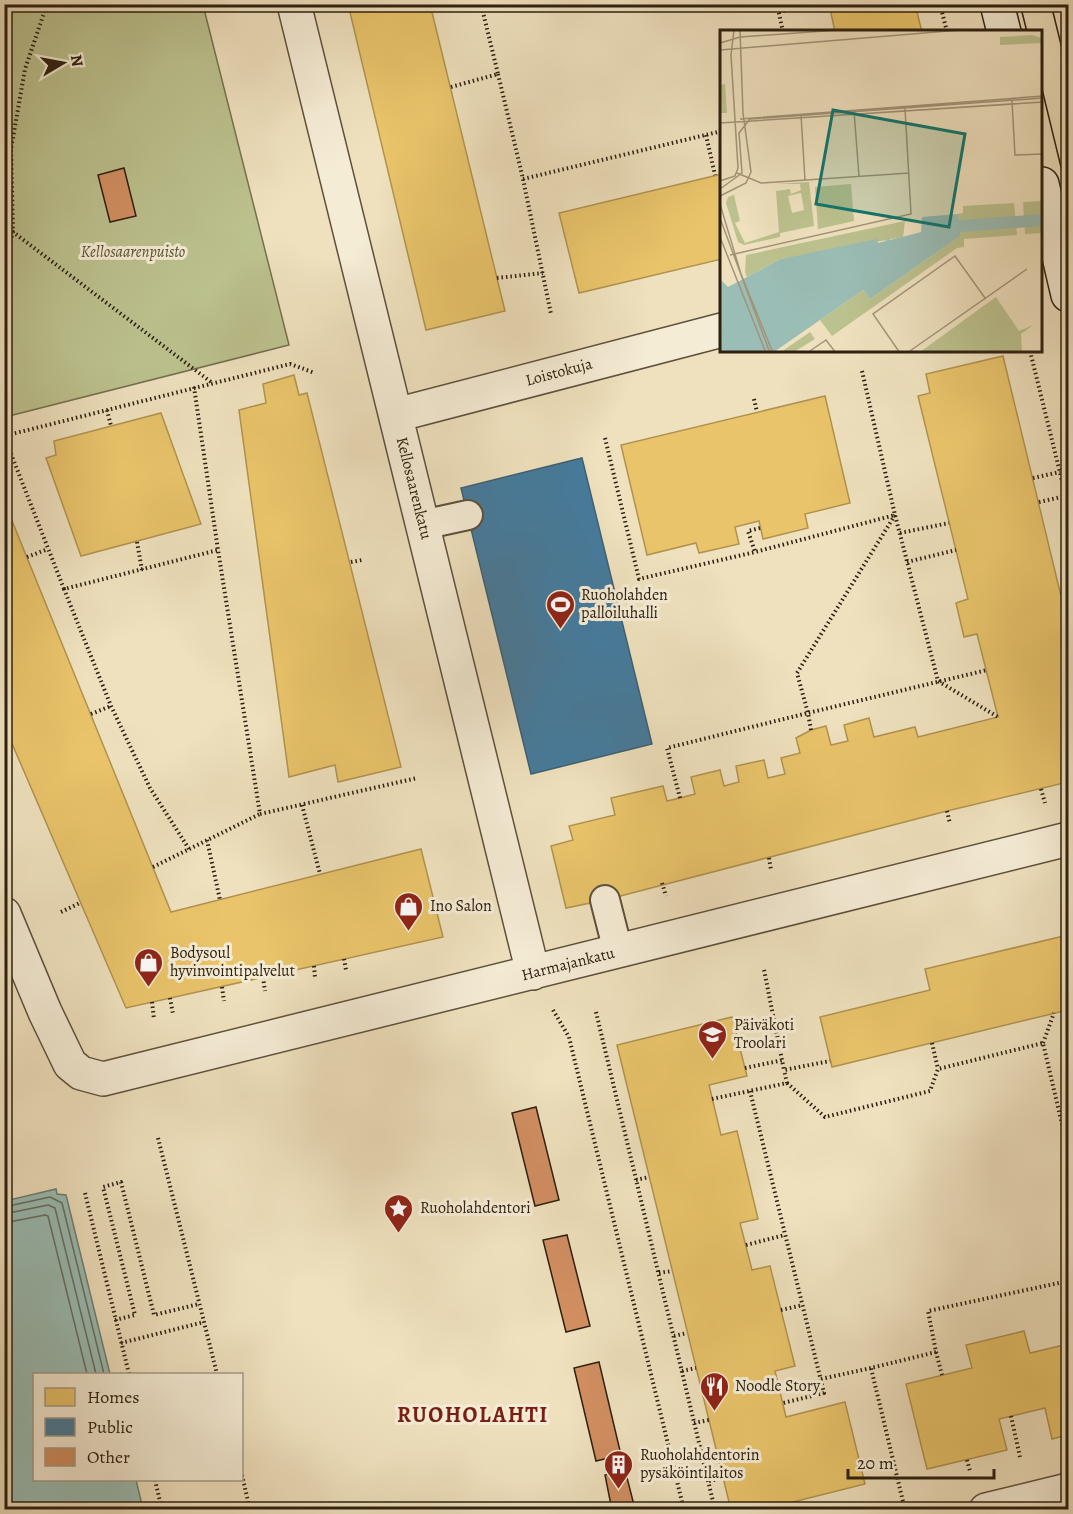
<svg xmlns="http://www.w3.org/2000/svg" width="1073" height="1514" viewBox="0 0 1073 1514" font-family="Alegreya,serif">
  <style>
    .green { fill: #bcc28f; stroke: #747150; stroke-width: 1.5 }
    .water { fill: #9abdb5; stroke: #6e7e73; stroke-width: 1.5 }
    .homes { fill: #e9c46a; stroke: #b1934f; stroke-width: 1.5 }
    .public { fill: #457b9d; stroke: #3e6073; stroke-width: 1.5 }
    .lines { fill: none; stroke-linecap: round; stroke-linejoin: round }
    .shore { stroke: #646e62; stroke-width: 1.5 }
    .building { fill: #d28f62; stroke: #2d2010; stroke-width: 1.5 }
    .lane-casing { stroke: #5e503c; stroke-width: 32 }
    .street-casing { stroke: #5e503c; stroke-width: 36 }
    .secondary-casing { stroke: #2d2010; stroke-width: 36 }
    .path { stroke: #2d2010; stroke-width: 4; stroke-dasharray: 1.5 3; stroke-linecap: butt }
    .lane { stroke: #f5ecd5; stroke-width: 28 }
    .street { stroke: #f5ecd5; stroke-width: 33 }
    .secondary { stroke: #f5ecd5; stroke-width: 33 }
    .tram { stroke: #2d2010; stroke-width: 1.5 }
    .labels { text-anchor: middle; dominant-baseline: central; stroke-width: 6; stroke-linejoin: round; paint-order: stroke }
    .park-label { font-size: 16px; font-style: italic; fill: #585136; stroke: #f5ecd5 }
    .street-label { font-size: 16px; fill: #2d2010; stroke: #f5ecd5 }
    .poi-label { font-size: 16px; fill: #2d2010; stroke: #f5ecd5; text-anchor: start }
    .district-label { font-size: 22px; font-weight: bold; letter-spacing: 1.5px; fill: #7a1f14; stroke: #f5ecd5 }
    .inset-river { fill: none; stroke: #9abdb5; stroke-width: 3 }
    .inset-road { fill: none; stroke: #a19478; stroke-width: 1.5 }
    .view { fill: #0f766e; fill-opacity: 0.15; stroke: #0f766e; stroke-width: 3 }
    .inset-edge { fill: none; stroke: #2d2010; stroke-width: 3 }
  </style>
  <rect width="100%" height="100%" fill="#efe1be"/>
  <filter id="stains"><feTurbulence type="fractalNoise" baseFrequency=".00333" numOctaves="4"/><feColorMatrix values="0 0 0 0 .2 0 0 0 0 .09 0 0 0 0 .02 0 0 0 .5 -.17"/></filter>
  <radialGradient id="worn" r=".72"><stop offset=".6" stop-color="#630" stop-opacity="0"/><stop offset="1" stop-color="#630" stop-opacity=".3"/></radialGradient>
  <!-- green -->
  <path class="green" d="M5 5H203L289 345 5 417Z"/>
  <!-- water -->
  <path class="water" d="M56 1189 57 1194 66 1195 110 1374H34V1480H136L143 1509H5V1201Z"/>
  <!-- homes -->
  <path class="homes" d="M348 4H430L505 311 426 330Z
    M829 4H915L922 32H835Z
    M722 174V259L579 293 559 213Z
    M1003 356 1068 625V782L947 811 605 900 566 908 551 846 573 840 569 826 615 815 611 798 663 786 667 801 680 798 695 794 691 777 720 770 724 786 739 782 736 766 764 760 768 778 785 774 781 758 800 753 796 738 811 730 826 726 831 745 848 741 844 725 869 718 874 737 915 727 918 737 998 717 977 634 964 637 956 603 968 599 918 396 930 393 926 374Z
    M294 375 299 395 307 393 401 767 338 782 335 765 289 777 239 410 266 403 263 384Z
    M825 396 850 503 805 514 808 528 763 539 759 521 735 527 739 544 699 553 696 543 647 555 621 445Z
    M161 413 201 524 81 556 46 458 56 455 54 441Z
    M4 501 171 912 421 849 443 937 126 1008 4 725Z
    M1068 935V1010L832 1067 820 1017 930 990 925 969Z
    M732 1017 747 1076 709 1085 721 1135 737 1131 758 1219 740 1223 752 1270 770 1266 795 1366 775 1371 786 1417 845 1402 865 1484 761 1510H731L617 1045Z
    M1024 1331 1030 1353 1068 1344V1435L1052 1439 1045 1408 999 1419 1007 1450 927 1469 906 1384 972 1368 966 1345Z"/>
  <!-- public -->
  <path class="public" d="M582 458 652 744 531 774 461 488Z"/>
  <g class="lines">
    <!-- shore -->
    <path class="shore" d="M4 1207 50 1197 62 1203 104 1374
      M4 1214 48 1205 55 1208 96 1374
      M4 1223 45 1215 48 1216 87 1374"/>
  </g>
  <!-- building -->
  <path class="building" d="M124 168 136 216 110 222 98 175Z
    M536 1107 559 1200 535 1206 512 1113Z
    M567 1235 590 1326 566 1332 543 1240Z
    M599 1362 621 1455 596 1461 574 1368Z
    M625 1470 634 1505 612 1510 605 1475Z"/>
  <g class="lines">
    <defs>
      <path id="lane" d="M422 525 468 515
        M605 900 618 951"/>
      <path id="street" d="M294 4 533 973
        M396 415 722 330
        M4 914 45 1012 70 1064 81 1073 103 1079 1068 839
        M986 1510 1068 1490"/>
      <path id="secondary" d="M997 4 1004 32
        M1042 184 1068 295"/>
    </defs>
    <!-- lane casing -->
    <use href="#lane" class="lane-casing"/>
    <!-- street casing -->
    <use href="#street" class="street-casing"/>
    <!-- secondary casing -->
    <use href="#secondary" class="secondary-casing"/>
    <!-- path -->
    <path class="path" d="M777 4 783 32
      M940 4 947 32
      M779 12 812 4
      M498 74 523 179 551 314
      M451 87 498 74 481 4
      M706 135 715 175
      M523 179 722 131
      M4 228 13 232 211 382
      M4 263 13 232 11 149 25 69 47 4
      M497 278 543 273
      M1030 351 1068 505
      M862 371 895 515 938 681 998 717
      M194 387 218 550
      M754 399 757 412
      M107 410 111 426
      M605 438 639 579 755 552
      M1033 478 1060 472
      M1039 502 1066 496
      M760 528 748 531 755 552 895 515
      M900 533 949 523
      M137 542 142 570
      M27 557 48 549
      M351 562 362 560
      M907 562 956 550
      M64 589 4 436 290 364 315 373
      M91 714 111 706
      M811 730 808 713 987 670
      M1041 789 1045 803
      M680 798 667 748 808 713 797 673 895 515
      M302 805 320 874
      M947 811 950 824
      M207 840 220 900
      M189 849 150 788 111 706 64 589 218 550 260 814 417 778
      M769 858 771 870
      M153 867 260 814
      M662 883 666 896
      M61 912 80 903
      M344 959 346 970
      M314 966 315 978
      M764 970 784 1070 830 1061
      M263 977 265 991
      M222 987 224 1001
      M170 998 173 1014
      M152 1002 154 1019
      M553 1010 569 1037 684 1510
      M596 1012 715 1510
      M932 1043 938 1069
      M1043 1043 1054 1013
      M745 1068 783 1060
      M787 1083 825 1117 930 1091 938 1069 1043 1043 1068 1150
      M750 1091 824 1393 783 1403
      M712 1099 787 1083 784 1070
      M158 1138 217 1374
      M636 1180 649 1177
      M85 1193 129 1374
      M746 1245 785 1235
      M659 1273 672 1271
      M781 1310 803 1305
      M115 1320 135 1315 103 1187 121 1182 154 1315 199 1304
      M674 1336 687 1333
      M121 1343 204 1322
      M936 1352 942 1375
      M682 1371 696 1368
      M821 1379 871 1368
      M1011 1416 1020 1457
      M694 1423 709 1420
      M967 1460 970 1471
      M242 1475 250 1510
      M155 1480 162 1510
      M709 1481 723 1478
      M627 1507 628 1510
      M905 1510 871 1368 936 1352 928 1311 1068 1281"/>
    <!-- lane -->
    <use href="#lane" class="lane"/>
    <!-- street -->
    <use href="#street" class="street"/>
    <!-- secondary -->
    <use href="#secondary" class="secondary"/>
    <!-- tram -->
    <path class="tram" d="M1020 4 1027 32
      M1051 4 1068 73
      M1042 89 1068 196"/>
  </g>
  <!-- icons -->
  <defs>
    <symbol id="stadium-pin" viewBox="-11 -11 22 30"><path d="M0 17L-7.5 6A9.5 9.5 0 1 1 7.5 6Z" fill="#8f2418" stroke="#f5ecd5"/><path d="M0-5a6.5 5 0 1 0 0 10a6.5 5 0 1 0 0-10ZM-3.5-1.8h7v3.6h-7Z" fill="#fff"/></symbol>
    <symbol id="shop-pin" viewBox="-11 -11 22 30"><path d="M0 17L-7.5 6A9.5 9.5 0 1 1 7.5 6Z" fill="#8f2418" stroke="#f5ecd5"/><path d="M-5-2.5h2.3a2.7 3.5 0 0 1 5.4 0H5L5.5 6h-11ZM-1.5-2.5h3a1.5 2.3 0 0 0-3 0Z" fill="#fff"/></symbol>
    <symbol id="school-pin" viewBox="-11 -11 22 30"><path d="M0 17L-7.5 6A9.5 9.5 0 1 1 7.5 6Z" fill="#8f2418" stroke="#f5ecd5"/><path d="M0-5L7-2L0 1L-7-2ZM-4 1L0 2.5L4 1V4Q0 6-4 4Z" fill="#fff"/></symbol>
    <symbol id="sight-pin" viewBox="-11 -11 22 30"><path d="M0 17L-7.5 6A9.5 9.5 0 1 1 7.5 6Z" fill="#8f2418" stroke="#f5ecd5"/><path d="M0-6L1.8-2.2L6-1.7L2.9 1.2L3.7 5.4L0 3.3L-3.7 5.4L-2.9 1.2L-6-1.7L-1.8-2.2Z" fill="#fff"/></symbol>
    <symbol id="restaurant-pin" viewBox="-11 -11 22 30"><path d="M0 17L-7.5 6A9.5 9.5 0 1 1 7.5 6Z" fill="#8f2418" stroke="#f5ecd5"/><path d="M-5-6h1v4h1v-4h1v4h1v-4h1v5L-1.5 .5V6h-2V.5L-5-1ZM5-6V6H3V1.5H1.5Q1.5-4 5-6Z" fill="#fff"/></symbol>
    <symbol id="building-pin" viewBox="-11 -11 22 30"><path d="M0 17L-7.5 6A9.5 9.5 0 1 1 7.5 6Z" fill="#8f2418" stroke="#f5ecd5"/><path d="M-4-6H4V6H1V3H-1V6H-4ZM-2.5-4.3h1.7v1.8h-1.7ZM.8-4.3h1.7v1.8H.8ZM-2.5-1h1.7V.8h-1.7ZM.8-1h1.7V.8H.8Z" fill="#fff"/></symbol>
  </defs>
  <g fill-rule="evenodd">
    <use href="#stadium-pin" x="544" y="588" width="33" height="45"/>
    <use href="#shop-pin" x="392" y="890" width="33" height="45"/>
    <use href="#shop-pin" x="132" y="946" width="33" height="45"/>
    <use href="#school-pin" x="696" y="1018" width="33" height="45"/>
    <use href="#sight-pin" x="382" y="1192" width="33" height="45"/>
    <use href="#restaurant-pin" x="698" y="1370" width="33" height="45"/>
    <use href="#building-pin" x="602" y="1448" width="33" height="45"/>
  </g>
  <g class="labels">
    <!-- park labels -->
    <g class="park-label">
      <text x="133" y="252">Kellosaarenpuisto</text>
    </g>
    <!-- street labels -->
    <g class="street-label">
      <text transform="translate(559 372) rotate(-15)">Loistokuja</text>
      <text transform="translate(414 488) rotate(76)">Kellosaarenkatu</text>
      <text transform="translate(568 964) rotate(-14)">Harmajankatu</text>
    </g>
    <!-- poi labels -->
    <g class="poi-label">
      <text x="581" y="595">Ruoholahden<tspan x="581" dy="18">palloiluhalli</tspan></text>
      <text x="430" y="906">Ino Salon</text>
      <text x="170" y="953">Bodysoul<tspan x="170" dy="18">hyvinvointipalvelut</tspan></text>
      <text x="734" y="1025">Päiväkoti<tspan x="734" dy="18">Troolari</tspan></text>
      <text x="420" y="1208">Ruoholahdentori</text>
      <text x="735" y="1386">Noodle Story</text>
      <text x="640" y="1455">Ruoholahdentorin<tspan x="640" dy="18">pysäköintilaitos</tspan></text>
    </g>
    <!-- district labels -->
    <g class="district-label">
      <text x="473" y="1415">RUOHOLAHTI</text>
    </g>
  </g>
  <!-- overview -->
  <g transform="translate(720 30)">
    <rect width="322" height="322" fill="#efe1be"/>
    <path d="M312 5 322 8V13L280 15V7ZM5 54 7 83H0V55ZM89 152 94 196 60 203V207L24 215 18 212 6 173 8 167 30 159 14 165 20 191 15 193 25 213 59 202 56 161 70 159 71 164 81 160 80 154H56ZM81 163 84 180 72 183 68 166ZM131 154 134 191 98 199 95 157ZM322 171V203L305 204 303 172ZM294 173 297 205 244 209V217L237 218 112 306 100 290 143 260 150 269 240 206 238 184 243 183V176ZM185 191 183 207 61 229 27 247 25 242 26 225ZM276 267 299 301 313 295 301 304 302 322H200ZM90 302 95 309 74 322H61Z" fill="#bcc28f" fill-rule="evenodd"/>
    <path d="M238 184 239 190 322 184V196L240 202V206L150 269 143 260 54 322 0 323V249L8 257 61 229 157 209 158 213 182 207 201 202 202 187Z" fill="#9abdb5"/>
    <path class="inset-river" d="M40 283 101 253 170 210M0 303 28 289"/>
    <path class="inset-road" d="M0 13 20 7 118 0M0 20 240 0M292 71 295 125 323 124M134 81 139 146M81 85 85 150M20 89 323 66M0 93 323 72M17 143 41 153 189 143M0 151 15 146 18 138 11 25 14 0M0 159 22 143 19 103 30 89 323 68M0 166 26 153 31 142 23 83 20 0M0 174 21 244 53 323M0 188 50 323M0 207 46 323M10 225 191 184 185 78M87 323 106 310 116 323M180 323 153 284 235 226 265 268M187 323 307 239"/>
    <path class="view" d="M113 80 245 104 229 197 96 174Z"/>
    <rect width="322" height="322" class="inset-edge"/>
  </g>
  <!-- margin -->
  <rect width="1073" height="1514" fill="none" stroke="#efe1be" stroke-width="24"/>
  <rect x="6" y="6" width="1061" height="1502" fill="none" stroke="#2d2010" stroke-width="3"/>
  <rect x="12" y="12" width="1049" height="1490" fill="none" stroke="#2d2010" stroke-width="1.5"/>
  <!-- legend -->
  <rect x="33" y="1373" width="210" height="108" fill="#f5ecd5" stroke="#a59a86" stroke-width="1.5"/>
  <rect x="45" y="1388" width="30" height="18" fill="#e9c46a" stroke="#a59a86" stroke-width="1.5"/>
  <text x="87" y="1403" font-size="18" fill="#2d2010">Homes</text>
  <rect x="45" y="1418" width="30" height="18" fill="#457b9d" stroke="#a59a86" stroke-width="1.5"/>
  <text x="87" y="1433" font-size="18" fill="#2d2010">Public</text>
  <rect x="45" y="1448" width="30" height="18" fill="#d28f62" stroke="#a59a86" stroke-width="1.5"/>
  <text x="87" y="1463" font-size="18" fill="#2d2010">Other</text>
  <!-- north arrow -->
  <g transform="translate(63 63) rotate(80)" stroke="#f5ecd5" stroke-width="4.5" paint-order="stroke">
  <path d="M0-4.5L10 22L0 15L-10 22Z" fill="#2d2010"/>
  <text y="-9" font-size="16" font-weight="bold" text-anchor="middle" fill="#2d2010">N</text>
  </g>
  <!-- scale -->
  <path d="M848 1469v9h146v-9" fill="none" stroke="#2d2010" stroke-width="3"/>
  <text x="857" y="1469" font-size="18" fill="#2d2010" stroke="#f5ecd5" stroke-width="4.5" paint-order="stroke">20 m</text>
  <rect width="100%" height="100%" filter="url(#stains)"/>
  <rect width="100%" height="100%" fill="url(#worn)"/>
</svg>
